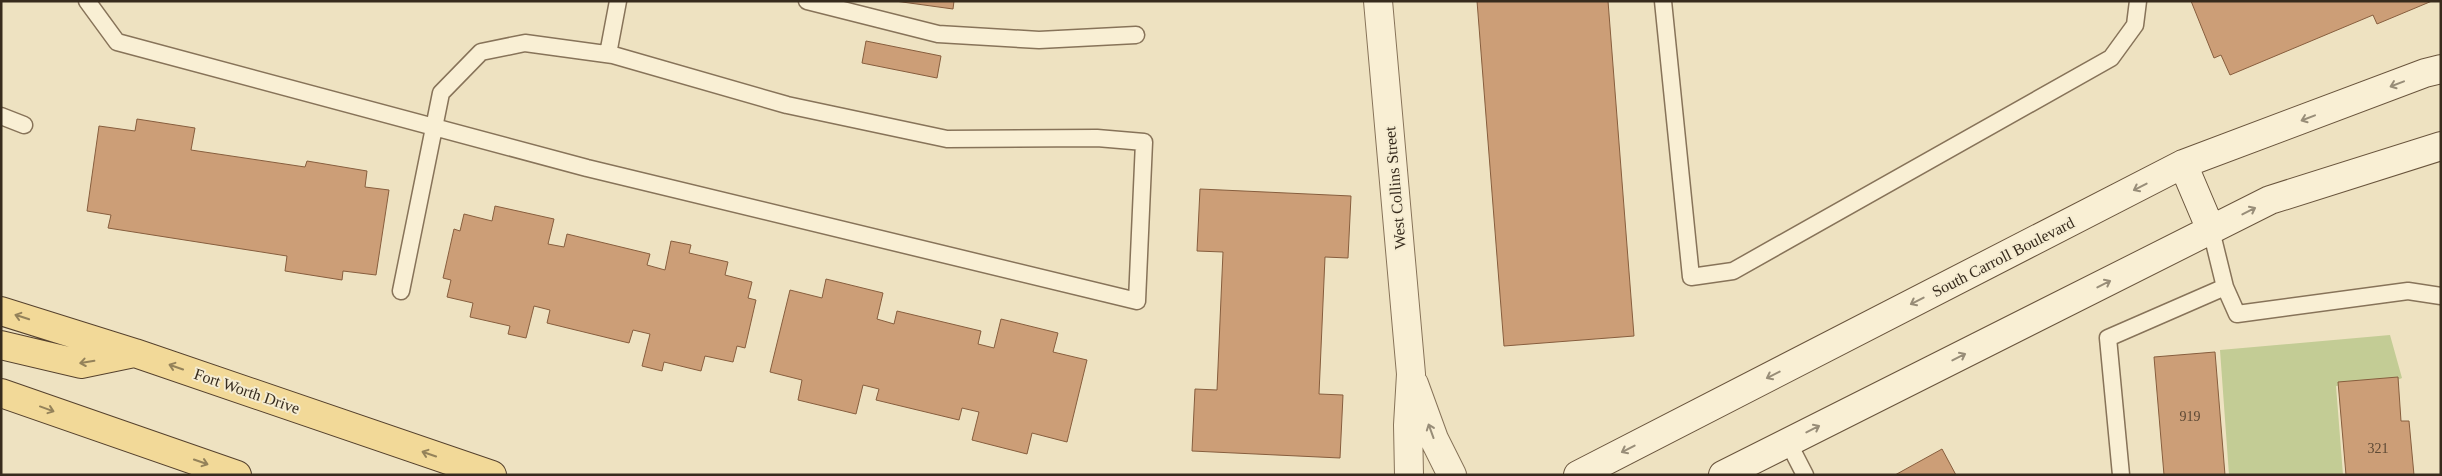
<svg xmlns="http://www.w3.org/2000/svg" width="2442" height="476" viewBox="0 0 2442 476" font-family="'Times New Roman',serif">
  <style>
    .green { fill: #c3cc95 }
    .building { fill: #cc9e77; stroke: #875e3e }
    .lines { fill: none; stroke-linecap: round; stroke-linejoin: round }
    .service-casing { stroke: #877359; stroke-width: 19 }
    .minor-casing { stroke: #877359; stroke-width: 30 }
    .secondary-casing { stroke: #69543c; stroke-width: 30 }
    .primary-casing { stroke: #55412d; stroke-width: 30 }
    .service { stroke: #f9efd4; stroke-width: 16 }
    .minor { stroke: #f9efd4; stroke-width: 28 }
    .secondary { stroke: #f9efd4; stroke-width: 28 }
    .primary { stroke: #f2d998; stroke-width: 28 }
    .oneway { stroke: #988d78 }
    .oneway2 { stroke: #94825a }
    .labels { text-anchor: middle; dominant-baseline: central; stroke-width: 4; stroke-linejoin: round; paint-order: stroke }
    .number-label { font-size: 14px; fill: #5c4834 }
    .street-label { font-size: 16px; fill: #372b1d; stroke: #f5ecd1 }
  </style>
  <rect width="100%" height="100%" fill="#eee2c1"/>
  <!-- green -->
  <path class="green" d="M2390 335 2402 378 2395 381 2336 386 2343 475H2229L2220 350Z"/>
  <!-- building -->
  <path class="building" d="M895 1H954L953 9Z
    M1477 1H1608L1634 336 1504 346Z
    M2191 1H2432L2377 24 2373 15 2230 75 2221 55 2214 58Z
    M866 41 941 56 937 78 862 63Z
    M137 119 195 128 191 150 305 167 307 161 367 171 365 187 389 190 376 275 343 271 342 280 285 271 287 256 108 228 111 215 87 211 99 126 135 131Z
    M1200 189 1351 196 1348 258 1325 257 1319 394 1343 395 1340 458 1192 451 1195 389 1217 390 1223 252 1197 251Z
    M495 206 554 219 548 244 564 247 567 234 650 254 647 265 665 270 671 241 691 245 689 253 728 262 725 275 752 282 748 298 756 300 745 348 737 346 733 362 705 356 701 371 664 362 662 371 642 366 650 334 633 330 629 343 547 323 550 310 534 306 526 338 508 334 510 326 470 317 473 303 447 297 451 280 443 278 454 229 460 231 464 214 492 221Z
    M826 279 883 293 877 319 894 324 897 311 981 331 978 344 994 348 1001 319 1058 333 1053 352 1087 360 1067 442 1032 433 1027 454 972 440 979 412 962 408 959 420 876 400 879 389 863 385 856 414 798 400 802 380 770 372 790 290 822 298Z
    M2215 352 2225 475H2164L2154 357Z
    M2398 377 2401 421H2409L2414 475H2346L2338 382Z
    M1942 449 1956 475H1895Z"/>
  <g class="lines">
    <defs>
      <path id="service" d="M87 1 117 42 587 168 1137 301 1144 142 1097 138 947 139 787 105 613 55 525 43 481 52 441 93 401 291
        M807 1 938 34 1039 40 1136 35
        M1663 1 1691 277 1733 271 2111 58 2135 25 2138 1
        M608 54 618 1
        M1 116 24 125
        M2211 230 2225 287 2237 314 2408 291 2441 296
        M1788 442 1805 475
        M2121 475 2108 338 2225 287"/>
      <path id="minor" d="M1378 1 1411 374 1408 425 1409 475
        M1414 384 1434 439 1452 475"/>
      <path id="secondary" d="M2183 164 2211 230
        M1578 475 2183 164 2425 73 2441 69
        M1723 475 2270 200 2441 146"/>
      <path id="primary" d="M1 311 135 353 492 475
        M1 345 81 364 134 353
        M1 393 237 475"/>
    </defs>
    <!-- service casing -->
    <use href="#service" class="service-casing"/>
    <!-- minor casing -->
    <use href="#minor" class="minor-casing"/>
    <!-- secondary casing -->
    <use href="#secondary" class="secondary-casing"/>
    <!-- primary casing -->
    <use href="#primary" class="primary-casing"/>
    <!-- service -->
    <use href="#service" class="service"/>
    <!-- minor -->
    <use href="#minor" class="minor"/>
    <!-- secondary -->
    <use href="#secondary" class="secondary"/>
    <!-- primary -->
    <use href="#primary" class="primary"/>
  </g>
  <!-- one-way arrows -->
  <defs><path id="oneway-shaft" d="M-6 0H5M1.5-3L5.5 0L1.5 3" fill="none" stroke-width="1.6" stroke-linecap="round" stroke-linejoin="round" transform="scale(1.25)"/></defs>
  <g class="oneway">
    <use href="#oneway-shaft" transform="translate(2397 84) rotate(159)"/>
    <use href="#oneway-shaft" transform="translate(2308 118) rotate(159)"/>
    <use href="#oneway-shaft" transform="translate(2140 187) rotate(153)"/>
    <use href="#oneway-shaft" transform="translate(2249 211) rotate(-27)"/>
    <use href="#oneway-shaft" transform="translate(2104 284) rotate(-27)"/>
    <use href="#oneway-shaft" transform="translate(1917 301) rotate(153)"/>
    <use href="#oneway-shaft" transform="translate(1959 357) rotate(-27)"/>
    <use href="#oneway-shaft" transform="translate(1773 375) rotate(153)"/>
    <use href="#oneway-shaft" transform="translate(1813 429) rotate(-27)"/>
    <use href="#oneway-shaft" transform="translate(1431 431) rotate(-110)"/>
    <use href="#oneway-shaft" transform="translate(1628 449) rotate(153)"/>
  </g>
  <g class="oneway2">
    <use href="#oneway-shaft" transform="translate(22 317) rotate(-162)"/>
    <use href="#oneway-shaft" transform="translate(87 362) rotate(171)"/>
    <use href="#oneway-shaft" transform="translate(176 367) rotate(-161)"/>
    <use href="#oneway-shaft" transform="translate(47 409) rotate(20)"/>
    <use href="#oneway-shaft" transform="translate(429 454) rotate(-161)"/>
    <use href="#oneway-shaft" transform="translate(201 462) rotate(19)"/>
  </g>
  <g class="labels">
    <!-- number labels -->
    <g class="number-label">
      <text x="2190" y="416">919</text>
      <text x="2378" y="448">321</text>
    </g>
    <!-- street labels -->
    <g class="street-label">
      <text transform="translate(1395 188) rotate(-95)">West Collins Street</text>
      <text transform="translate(2003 257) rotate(-27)">South Carroll Boulevard</text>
      <text transform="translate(247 391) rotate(19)">Fort Worth Drive</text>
    </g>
  </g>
  <!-- border -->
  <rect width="2442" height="476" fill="none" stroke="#372b1d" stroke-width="5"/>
</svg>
